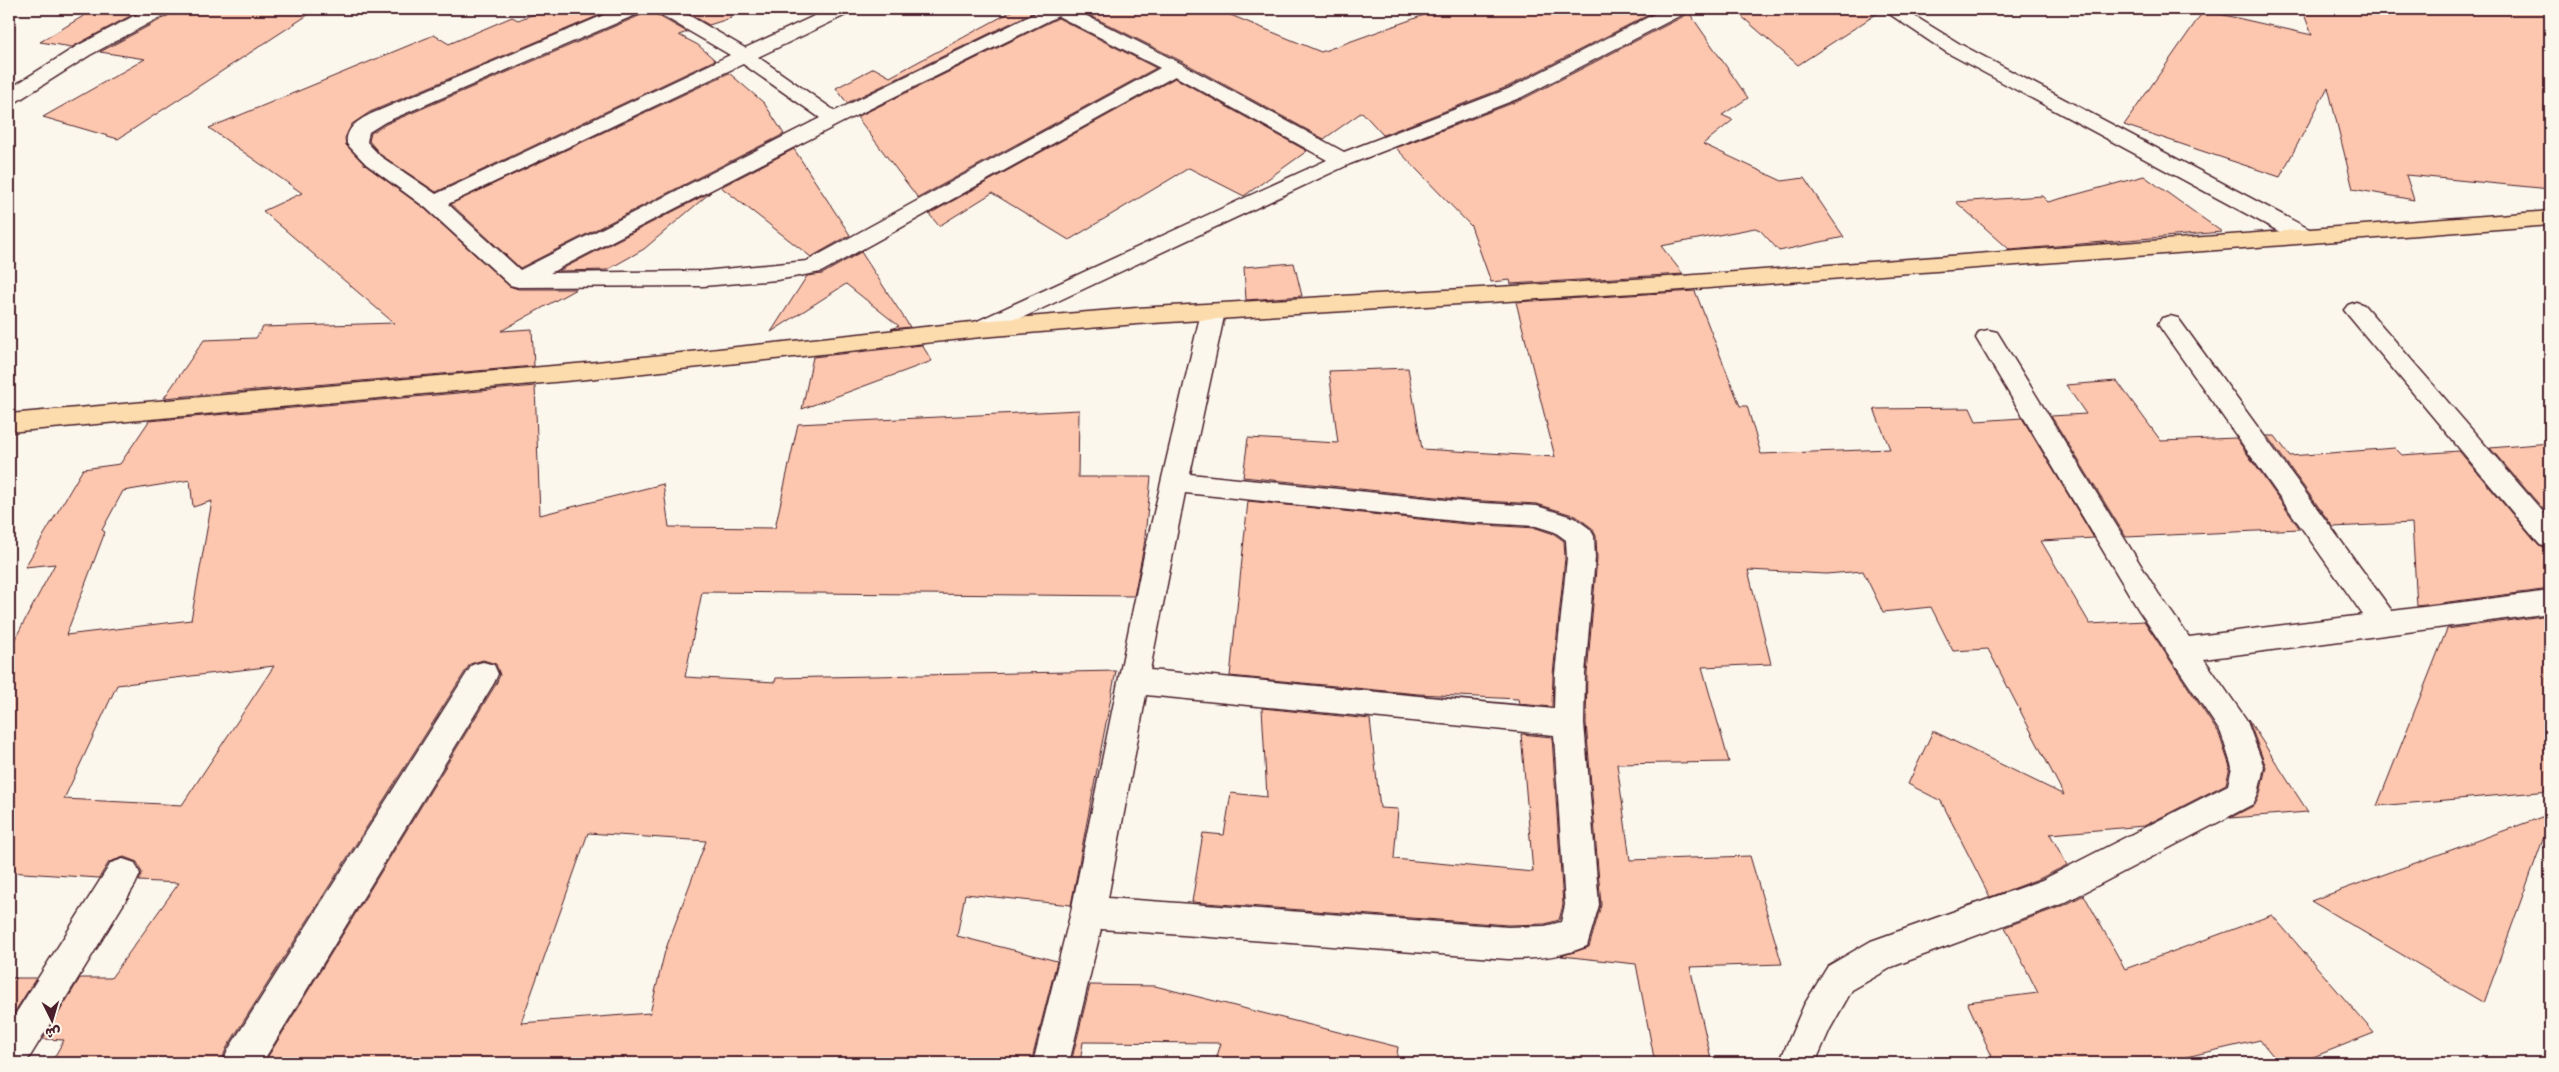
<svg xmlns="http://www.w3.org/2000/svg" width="2559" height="1072" viewBox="0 0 2559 1072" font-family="Pangolin,'Playpen Sans Arabic',sans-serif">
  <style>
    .building { fill: #fcc7ae; stroke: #4a1f2b; fill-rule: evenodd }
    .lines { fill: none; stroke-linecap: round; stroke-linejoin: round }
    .minor-casing { stroke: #4a1f2b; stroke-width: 3 }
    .major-casing { stroke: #4a1f2b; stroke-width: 3 }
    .minor { fill: #fbf7ec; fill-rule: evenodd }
    .major { fill: #fcdcac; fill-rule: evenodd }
  </style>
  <rect width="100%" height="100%" fill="#fbf7ec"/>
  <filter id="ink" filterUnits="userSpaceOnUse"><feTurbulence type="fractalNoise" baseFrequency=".02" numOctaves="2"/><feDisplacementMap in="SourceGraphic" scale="10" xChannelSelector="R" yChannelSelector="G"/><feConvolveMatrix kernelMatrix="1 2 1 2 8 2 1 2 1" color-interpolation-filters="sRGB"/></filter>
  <g filter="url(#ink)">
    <!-- building -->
    <path class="building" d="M95 9H143L72 47 40 42Z
      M172 9H317L118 139 43 117 145 59 100 52 169 15Z
      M547 9H614L370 112 352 124 345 138 346 145 365 165 425 209 509 286 518 289H576L501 331 532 329 534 366 164 398 204 340 256 338 263 327 394 323 263 211 302 193 209 128 434 35 449 44 512 17 518 20Z
      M644 9H654L657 15 687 32 679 35 698 45 715 60 436 192 381 155 369 141 371 133 386 124 641 15Z
      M681 9H729L731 18 709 25Z
      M1016 9H1040L847 103 836 88 874 68 890 77Z
      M1077 9H1216L1321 52 1441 9H1660L1507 87 1383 135 1362 112 1324 139 1183 62Z
      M1733 9H1880L1881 11 1798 65Z
      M2302 9H2550V189L2406 175 2414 200 2353 189 2328 87 2280 177 2124 125 2202 13H2215L2312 35Z
      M1688 11 1748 98 1722 115 1733 120 1703 144 1782 181 1804 178 1844 237 1779 251 1760 230 1755 228 1661 246 1683 274 1511 284 1510 280 1491 282 1471 226 1396 148 1523 99 1686 15Z
      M1058 18 1156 68 918 198 857 117Z
      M729 73 764 103 784 134 520 268 451 204Z
      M1175 78 1307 151 1244 196 1189 168 1069 240 992 193 939 226 929 214Z
      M794 149 850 235 811 257 721 187Z
      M2144 176 2222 232 2010 250 1956 202 2042 196 2048 202Z
      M711 192 644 249 607 270 558 271Z
      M861 252 910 327 891 329 899 326 846 284 771 332 807 276 822 274Z
      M1294 263 1302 296 1246 300 1244 267Z
      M1695 291 1740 406H1747L1761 454 1890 449 1874 409 1970 408 1976 421 2022 418 2094 538 2041 541 2090 624 2144 621 2219 734 2230 767 2226 784 2144 826 2050 834 2067 865 2041 878 1990 897 1941 801 1908 784 1933 731 2064 795 1988 649 1953 651 1931 607 1883 612 1863 571 1826 574 1748 570 1771 664 1702 667 1729 762 1617 764 1630 860 1750 856 1782 964 1690 967 1712 1063H1655L1636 964 1561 956 1589 947 1601 905 1586 723 1587 674 1597 558 1596 536 1592 528 1576 516 1537 504 1466 500 1243 477 1248 438 1338 443 1329 371 1408 368 1422 449 1555 457 1516 302Z
      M922 345 932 361 802 409 813 357Z
      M2117 381 2161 441 2236 438 2300 529 2126 537 2051 416 2086 414 2066 385Z
      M535 386 540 515 663 484 669 527 775 528 798 424 1079 410 1078 477H1151L1144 546 1134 596 702 592 685 677 775 682 776 678 1116 671 1071 905 965 894 957 936 1057 961 1031 1063H264L496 684 500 675 496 664 483 660 470 664 226 1049 221 1063H51L64 1040 43 1039 80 978H111L179 883 139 881 142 873 137 862 124 857 109 862 99 878 9 872V650L55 564 25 567 83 469 120 464 149 421ZM190 480 193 507 212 501 191 620 66 635 105 532 102 530 123 491ZM274 666 182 805 64 799 117 685ZM588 833 706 841 665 951 650 1013 521 1023Z
      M2267 436H2275L2290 456 2395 448 2402 455 2459 451 2539 546 2550 550V589L2417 606 2412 523 2333 527Z
      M2550 443V517L2490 448Z
      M1248 501 1466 524 1536 528 1554 534 1564 541 1565 558 1553 674 1552 707 1519 704 1518 699 1418 694 1230 676Z
      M2550 615V791L2377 806 2447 629Z
      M1262 708 1370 719 1380 808 1398 809 1394 859 1533 872 1521 734 1552 737 1563 905 1559 920 1545 924 1508 925 1192 902 1203 833 1224 835 1231 793 1267 797Z
      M2248 719 2308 812 2230 818 2255 805 2260 794 2266 767Z
      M2550 814V820L2484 1003 2311 901Z
      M2084 895 2125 969 2272 915 2374 1033 2298 1063H2279L2260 1040 2160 1063H1995L1967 1002 2038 993 2005 927 2065 905Z
      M9 978H36L9 1021Z
      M1090 985 1155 986 1398 1047 1396 1063H1215L1221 1043 1083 1042 1080 1063H1071Z"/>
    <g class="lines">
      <defs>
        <path id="minor" d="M147 9H170L168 13 90 55 16 102 9 104V89L77 46Z
          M618 9H642L640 13 385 122 369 132 367 142 380 156 436 194 730 55 658 13 656 9H678L745 48 829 9H852L850 13 758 57 835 111 1044 9H1073L1182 64 1344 152 1508 89 1664 9H1687L1685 13 1522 97 1350 164 981 337 973 335 969 329 973 323 1327 160 1175 76 821 272 777 280 703 286 518 287 510 285 426 208 366 164 347 144C345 128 359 120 371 114ZM1058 16 1160 68 807 261 703 271 550 273 841 123ZM743 64 820 118 520 270 448 204Z
          M1882 9H1903L1960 44 2311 230 2314 235 2311 240 2303 242 2295 240 1946 52Z
          M2356 302 2364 305 2550 520V548L2540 545 2348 315 2344 310 2348 305Z
          M1213 304 1221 307 1225 312 1190 474 1466 502 1537 506 1575 518 1590 529 1594 536 1595 558 1585 674 1584 723 1599 905 1587 946C1561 957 1536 959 1508 959L1101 929 1069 1063H1033L1071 912 1144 555 1201 312 1205 307ZM1185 493 1466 522 1536 526 1555 532 1566 540 1567 558 1555 674 1554 709 1150 670ZM1146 695 1554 735 1565 905 1561 922 1545 926 1508 927 1108 898Z
          M2170 316 2178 318 2392 611 2550 591V613L2204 659 2246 719 2264 767 2258 794 2253 804 2064 903 1894 966 1852 990 1830 1029 1815 1063H1779L1804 1005 1828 966 1871 941 2042 880 2228 785 2232 767 2221 733 2138 609 1976 338 1979 332 1988 330 1997 332 2158 593 2189 637 2363 615 2162 330 2158 324 2162 318Z
          M483 662 494 665 498 674 494 683 262 1063H223L228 1050 472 665Z
          M123 859 135 863 140 874 135 885 26 1063H9V1024L111 863Z"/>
        <path id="major" d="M2550 211V225L1668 291 1137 324 981 337 587 379 9 432V414L587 363 981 321 1137 308 1668 277Z"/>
      </defs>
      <!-- minor casing -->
      <use href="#minor" class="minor-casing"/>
      <!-- major casing -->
      <use href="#major" class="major-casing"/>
      <!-- minor -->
      <use href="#minor" class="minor"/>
      <!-- major -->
      <use href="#major" class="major"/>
    </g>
  </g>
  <!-- margin -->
  <rect width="2559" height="1072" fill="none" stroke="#fbf7ec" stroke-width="30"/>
  <rect x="15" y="15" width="2529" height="1042" fill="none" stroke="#4a1f2b" stroke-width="2" filter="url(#ink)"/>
  <!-- north arrow -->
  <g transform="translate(52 1020) rotate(175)" stroke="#fbf7ec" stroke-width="4" paint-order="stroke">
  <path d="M0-4L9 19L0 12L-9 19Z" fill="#4a1f2b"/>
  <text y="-8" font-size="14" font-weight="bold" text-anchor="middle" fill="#4a1f2b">ش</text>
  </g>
</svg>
